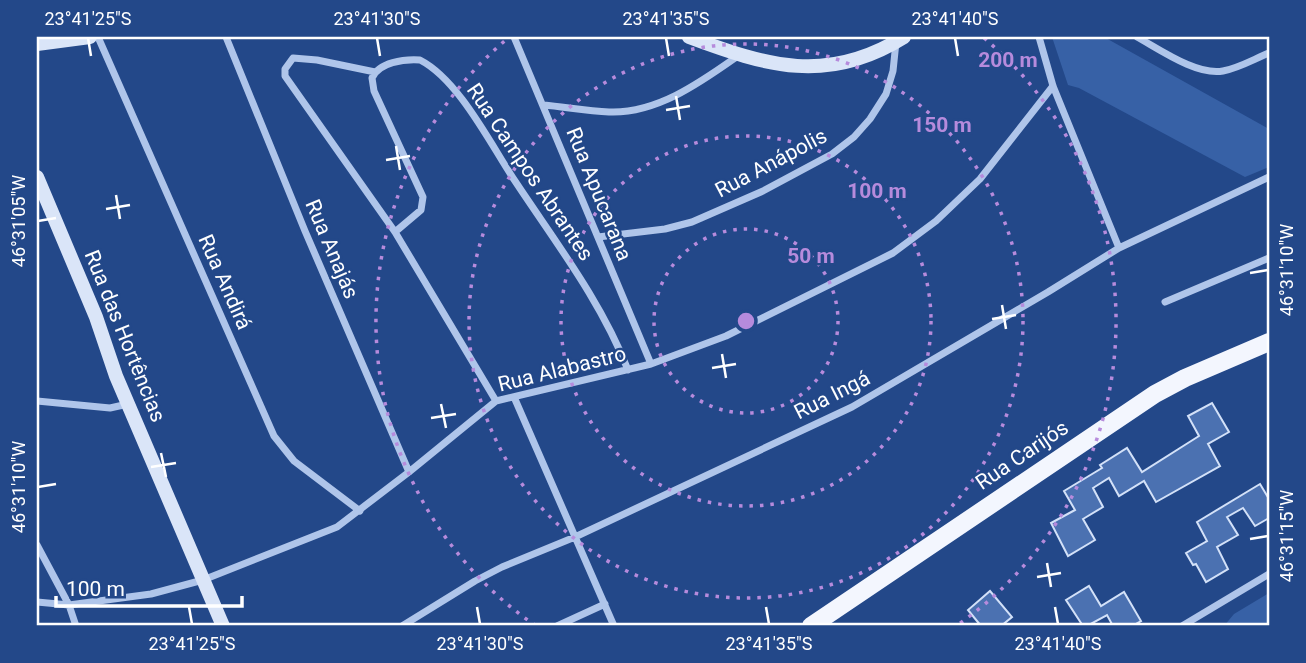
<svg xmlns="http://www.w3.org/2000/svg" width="1306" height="663" viewBox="0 0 1306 663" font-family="Roboto,sans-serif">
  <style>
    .green { fill: #3761a6 }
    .building { fill: #4b71b1; stroke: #d3e1f8; stroke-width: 2 }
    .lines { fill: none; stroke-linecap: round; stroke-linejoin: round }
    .street { stroke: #afc5ea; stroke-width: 7 }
    .secondary { stroke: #dae5f8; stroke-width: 14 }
    .primary { stroke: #f3f6fe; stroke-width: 18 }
    .ticks { fill: none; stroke: #fff; stroke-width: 2.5 }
    .ring { fill: none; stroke: #b68bdc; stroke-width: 3.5; stroke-dasharray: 3.5 7 }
    .labels { text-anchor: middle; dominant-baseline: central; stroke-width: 5; stroke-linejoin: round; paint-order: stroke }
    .street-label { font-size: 21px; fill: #fff; stroke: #234889 }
    .centre { fill: #b68bdc; stroke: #234889; stroke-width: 3.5 }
    .ring-label { font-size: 21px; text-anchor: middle; font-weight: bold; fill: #b68bdc; stroke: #234889; stroke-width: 5; stroke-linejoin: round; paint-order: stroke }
    .neatline { fill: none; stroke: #fff; stroke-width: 2.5 }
    .ticks-label { font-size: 18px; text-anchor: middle; fill: #fff }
  </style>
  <rect width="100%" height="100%" fill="#234889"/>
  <!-- green -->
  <path class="green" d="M1052 37H1104L1269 129V167L1245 177 1079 88 1068 85Z
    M1269 593V626H1224L1234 614Z"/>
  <!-- building -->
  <path class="building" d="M1212 403 1229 432 1208 444 1220 466 1156 502 1144 481 1119 496 1109 478 1093 488 1103 507 1083 519 1095 540 1068 556 1051 523 1075 510 1064 491 1102 468 1100 465 1127 448 1142 472 1199 436 1188 416Z
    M1260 484 1269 499V518L1255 526 1243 508 1227 517 1238 535 1217 547 1228 569 1206 582 1196 564 1193 565 1186 553 1207 541 1197 522Z
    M1089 586 1101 606 1124 592 1141 621 1132 626H1113L1107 615 1087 626H1083L1066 600Z
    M990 591 1012 617 1001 626H981L968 610Z"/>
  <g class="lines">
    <!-- street -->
    <path class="street" d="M98 37 274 436 294 461 360 511
      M226 37 305 231 409 472
      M514 37 651 364
      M1039 37 1053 86 1119 248
      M1137 37C1159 49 1197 76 1223 71 1239 68 1254 59 1269 53
      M375 72 317 60 293 58 285 69V76L395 232 496 401
      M544 105C565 107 588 111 609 112 657 114 701 82 738 56
      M395 232 421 210 423 197 374 91 372 78C379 62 404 59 420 60 459 80 491 145 515 181 556 243 601 301 628 370
      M598 237 665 229 692 222 763 191 832 154 854 137 870 119 886 94 893 71 896 42
      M1165 302 1269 258
      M514 397 614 626
      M37 401 110 408 128 404
      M37 545 69 605 76 626
      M37 602 69 605 151 594 203 580 337 527 409 472 496 401 651 364 726 336 893 253 936 221 980 179 1053 86
      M402 626 475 581 502 567 575 537 852 407 1048 292 1119 248 1269 177
      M557 626 605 604
      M1182 626 1269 574"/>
    <!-- secondary -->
    <path class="secondary" d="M689 37C767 66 827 85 904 37
      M37 44 90 37
      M37 177 96 317 116 376 223 626"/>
    <!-- primary -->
    <path class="primary" d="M811 626 1155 394 1185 378 1269 342"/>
  </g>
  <!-- ticks -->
  <path class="ticks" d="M88 38 91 56M377 38 380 56M666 38 669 56M955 38 958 56M676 96 680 120M666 110 690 106M396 146 400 170M386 160 410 156M116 195 120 219M106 209 130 205M38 221 56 218M1250 273 1268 270M1002 305 1006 329M992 319 1016 315M722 354 726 378M712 368 736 364M441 404 446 428M431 418 456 414M161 453 166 477M151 467 176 463M38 487 56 484M1250 539 1268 536M1047 563 1051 587M1037 577 1061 573M189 607 192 624M477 607 480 624M766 607 769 624M1055 607 1058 624"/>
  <!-- distance rings -->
  <g class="ring">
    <circle cx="746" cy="321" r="92"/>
    <circle cx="746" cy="321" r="185"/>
    <circle cx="746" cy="321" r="277"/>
    <path d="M536 626A370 370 0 0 1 508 38M984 38A370 370 0 0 1 956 626"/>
  </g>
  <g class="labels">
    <!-- street labels -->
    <g class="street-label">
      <text transform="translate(771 163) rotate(-28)">Rua Anápolis</text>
      <text transform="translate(530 172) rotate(56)">Rua Campos Abrantes</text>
      <text transform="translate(599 194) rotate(68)">Rua Apucarana</text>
      <text transform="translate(332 249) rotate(67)">Rua Anajás</text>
      <text transform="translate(225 282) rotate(66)">Rua Andirá</text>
      <text transform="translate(125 336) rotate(68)">Rua das Hortências</text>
      <text transform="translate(562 369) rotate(-14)">Rua Alabastro</text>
      <text transform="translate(832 395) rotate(-27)">Rua Ingá</text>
      <text transform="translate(1022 455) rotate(-34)">Rua Carijós</text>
    </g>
  </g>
  <circle cx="746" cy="321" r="10" class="centre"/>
  <g class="ring-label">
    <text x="1008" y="67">200 m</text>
    <text x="942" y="132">150 m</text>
    <text x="877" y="198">100 m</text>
    <text x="811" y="263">50 m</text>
  </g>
  <!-- border -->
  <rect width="1306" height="663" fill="none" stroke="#234889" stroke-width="77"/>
  <!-- scale -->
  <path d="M56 596v10h186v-10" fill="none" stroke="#ffffff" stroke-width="3.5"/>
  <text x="66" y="596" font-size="21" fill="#ffffff" stroke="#234889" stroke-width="5" paint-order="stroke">100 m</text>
  <rect x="38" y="38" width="1230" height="586" class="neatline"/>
  <g class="ticks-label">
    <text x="88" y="25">23°41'25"S</text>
    <text x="377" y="25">23°41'30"S</text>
    <text x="666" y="25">23°41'35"S</text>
    <text x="955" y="25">23°41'40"S</text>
    <text transform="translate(19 221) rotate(-90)" y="6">46°31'05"W</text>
    <text transform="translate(1287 270) rotate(-90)" y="6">46°31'10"W</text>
    <text transform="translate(19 487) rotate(-90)" y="6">46°31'10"W</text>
    <text transform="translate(1287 536) rotate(-90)" y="6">46°31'15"W</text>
    <text x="192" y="650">23°41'25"S</text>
    <text x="480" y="650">23°41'30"S</text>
    <text x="769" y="650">23°41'35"S</text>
    <text x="1058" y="650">23°41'40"S</text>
  </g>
</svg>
